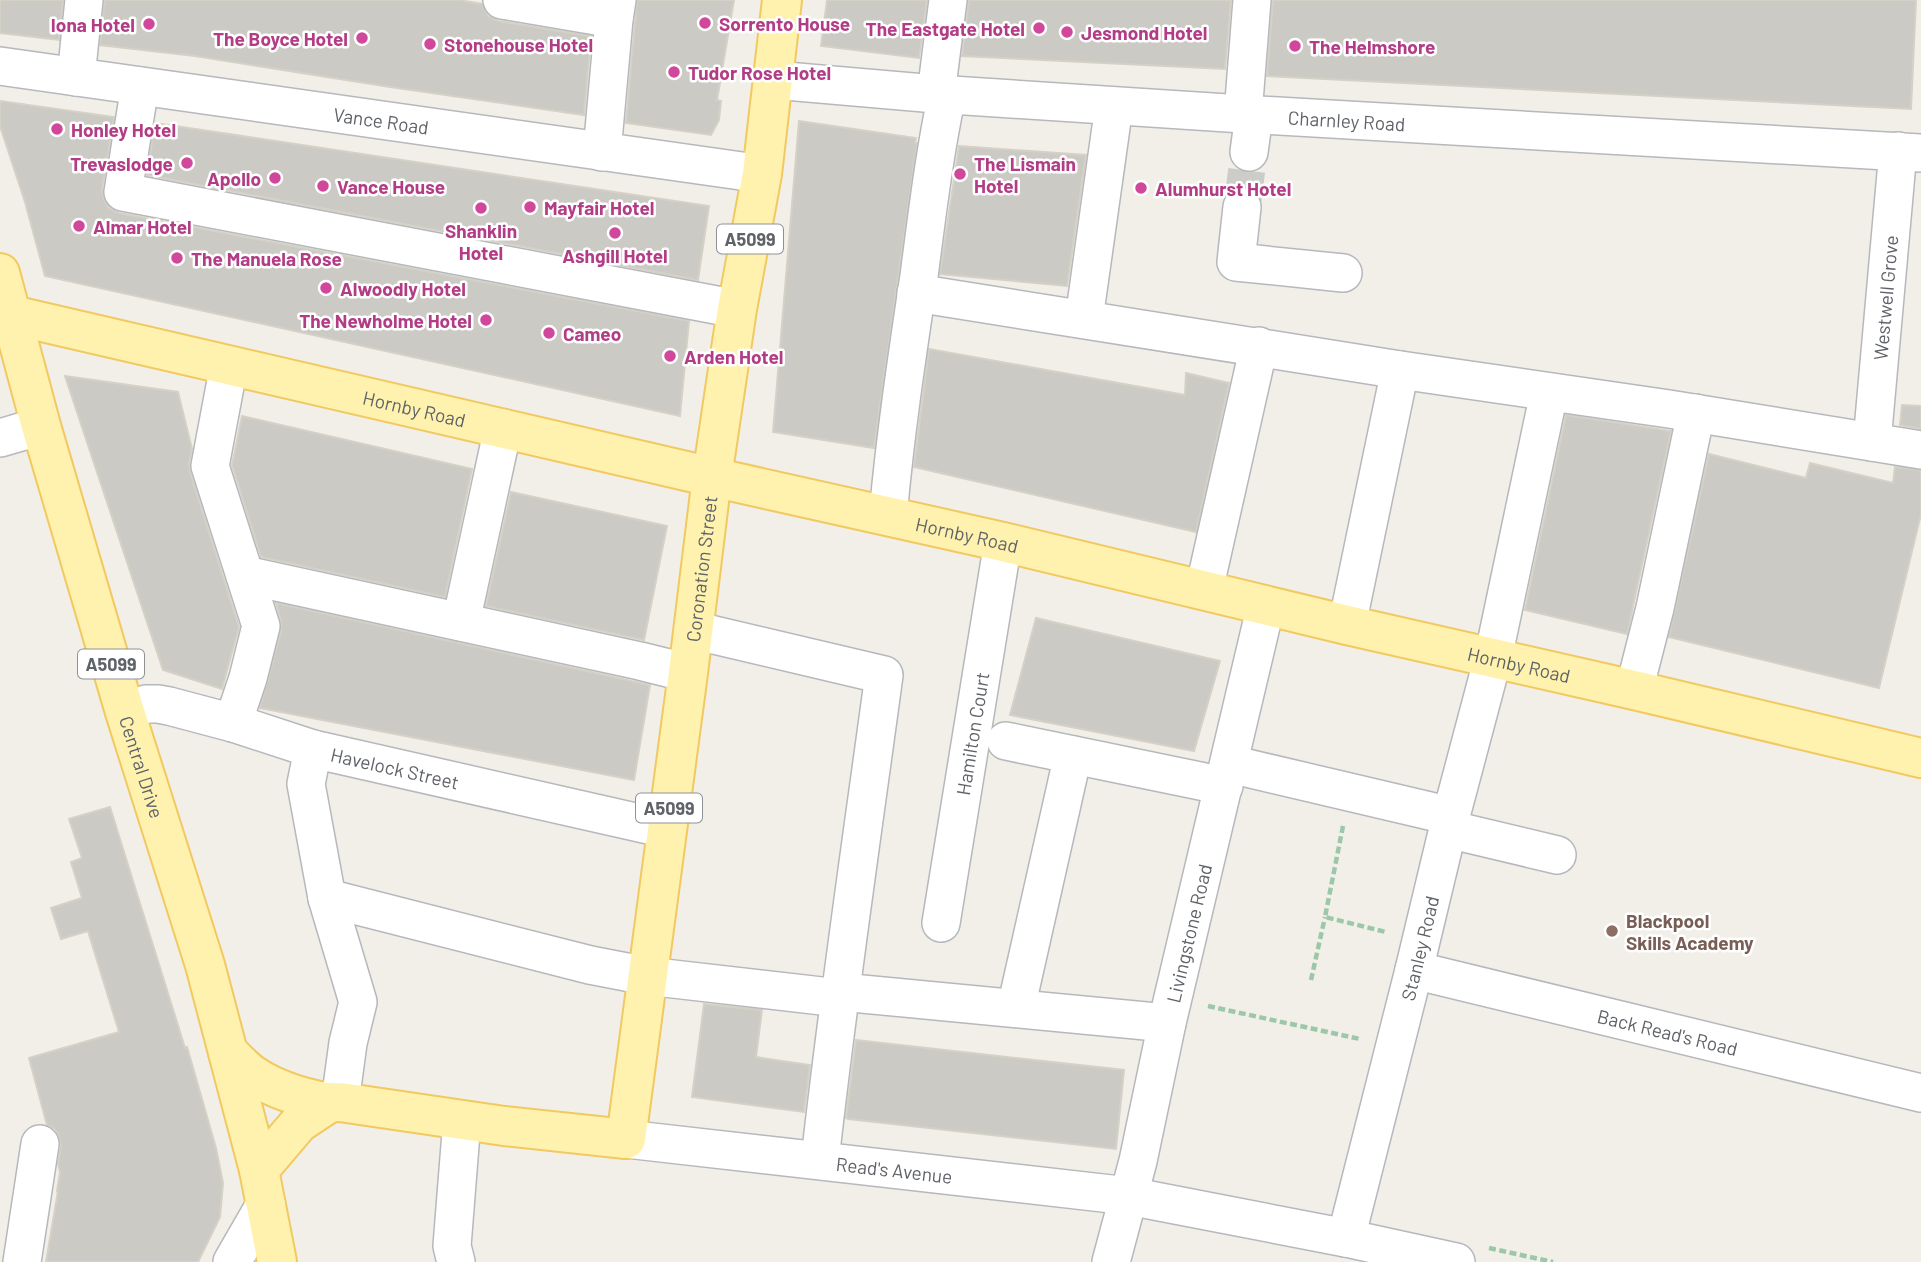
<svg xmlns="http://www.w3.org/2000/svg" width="1921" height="1262" viewBox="0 0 1921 1262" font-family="Barlow,sans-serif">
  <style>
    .building { fill: #cccac5; stroke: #d6d1c6; stroke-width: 2 }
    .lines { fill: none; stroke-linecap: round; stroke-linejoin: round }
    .minor-tunnel { stroke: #ccccc8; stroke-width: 37; stroke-dasharray: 37 18; stroke-linecap: butt }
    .minor-casing { stroke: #b5b8bc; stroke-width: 40 }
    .major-casing { stroke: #f2c960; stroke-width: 42 }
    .path { stroke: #9cc7a9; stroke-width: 4.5; stroke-dasharray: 7 3.5; stroke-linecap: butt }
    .minor { stroke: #fff; stroke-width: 37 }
    .major { stroke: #fff2af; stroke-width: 38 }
    .hotel-dot { fill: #d1479c; stroke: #fff; stroke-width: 2.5 }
    .education-dot { fill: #8d6e63; stroke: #fff; stroke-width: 2.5 }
    .labels { text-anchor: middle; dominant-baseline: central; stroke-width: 5; stroke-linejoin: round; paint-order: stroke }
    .shield { fill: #fff; stroke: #8f9295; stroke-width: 2 }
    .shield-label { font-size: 18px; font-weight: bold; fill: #5f6368 }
    .hotel-label { font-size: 19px; font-weight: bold; fill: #b23c85; stroke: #fff; text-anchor: start }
    .street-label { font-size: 19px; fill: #5f6368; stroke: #fff }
    .education-label { font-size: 19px; font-weight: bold; fill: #785e54; stroke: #fff; text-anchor: start }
  </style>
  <rect width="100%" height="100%" fill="#f1efe8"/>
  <!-- building -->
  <path class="building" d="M0 0H63L59 40 0 33Z
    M105 0H459L482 4 488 16 498 21 591 36 584 115 390 87 195 56 100 45Z
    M637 0H734L717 100 721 101 719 120 711 135 626 123Z
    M827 0H927L919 58 821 46Z
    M969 0H1231L1225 69 962 56Z
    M1273 0H1916L1911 109 1267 76Z
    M0 101 114 117 102 189 104 200 109 208 119 213 689 321 680 416 45 276 25 202 0 126Z
    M799 121 916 138 915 143H917L874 448 773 432Z
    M155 123 709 206 698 280 147 175Z
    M959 146 1086 155 1067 286 940 274Z
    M929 349 1185 395 1186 373 1229 383 1196 532 914 467Z
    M65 376 178 392 192 449 189 463 190 472 239 627 222 689 163 670Z
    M1902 405 1921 406V429L1900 425Z
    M1566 415 1671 431 1627 634 1525 610Z
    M242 416 472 469 445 597 261 557 232 465Z
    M1709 454 1806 478 1810 463 1893 483 1895 467 1921 470V514L1879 688 1669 637Z
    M511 492 667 526 644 640 486 606Z
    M276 603 650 685 634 780 260 708 281 631V620Z
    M1036 618 1220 661 1194 751 1010 715Z
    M110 807 185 1048 187 1047 216 1148 223 1183 220 1217 198 1262H46L58 1191H57L60 1172 58 1164 61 1146 59 1136 54 1128 47 1125 29 1058 119 1032 88 931 61 939 51 908 82 898 71 862 82 858 69 819Z
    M704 1004 762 1010 756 1057 810 1065 804 1112 692 1097Z
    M856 1040 1124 1070 1116 1149 848 1119 846 1118Z"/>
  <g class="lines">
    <!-- minor-tunnel -->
    <path class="minor-tunnel" d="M1242 207 1249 152"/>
    <defs>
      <g id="minor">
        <path d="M502 0 614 19"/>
        <path id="s1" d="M0 66 762 174"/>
        <path d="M76 77 84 0"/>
        <path id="s2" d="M774 80 936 94 1243 114 1921 153"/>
        <path d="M140 86 123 192 737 309"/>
        <path d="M936 94 948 0"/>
        <path d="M1243 114 1252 0"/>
        <path d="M602 152 614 19 617 0"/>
        <path d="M1249 152 1254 115"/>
        <path d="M1242 207 1236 262 1343 273"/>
        <path d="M916 293 1400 370 1669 409 1921 450"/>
        <path d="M1084 319 1114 106"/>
        <path d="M229 365 210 466 261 626 248 678 233 723"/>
        <path d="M0 438 41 426"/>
        <path id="s3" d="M1872 442 1898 151"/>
        <path d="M888 516C895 436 907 356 919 276 927 216 934 155 947 95"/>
        <path d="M245 575 640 661 688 673"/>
        <path d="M1204 590 1259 346"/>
        <path d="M461 622 503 428"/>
        <path d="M1347 625 1400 370"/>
        <path d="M693 630 884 675C862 837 838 998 820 1160"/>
        <path d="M1634 690 1655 608 1696 413"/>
        <path id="s4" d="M125 712 146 704H158L169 706 233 723 313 749 666 829"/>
        <path d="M1006 741 1224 786"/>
        <path d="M313 749 306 784 327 898 358 1002 348 1043 340 1102"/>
        <path d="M1230 764 1451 816"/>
        <path d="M1448 829 1557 855"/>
        <path d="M327 898 590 965 647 976 839 998"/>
        <path id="s5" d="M941 923 1003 542"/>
        <path id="s6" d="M1414 970 1921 1093"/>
        <path d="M841 992 1167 1023"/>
        <path d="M1016 1008 1073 755"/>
        <path id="s7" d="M626 1139 1129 1196 1346 1238 1456 1262"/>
        <path id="s8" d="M1346 1238 1414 970 1451 816 1493 658 1549 393"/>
        <path d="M22 1262 40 1144"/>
        <path d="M232 1262 266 1203"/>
        <path d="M456 1262 452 1246 462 1120"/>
        <path id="s9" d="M1111 1262 1138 1161 1167 1023 1266 605"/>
      </g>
      <g id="major">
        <path id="s10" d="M0 273 41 426 125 712 205 965 259 1170 277 1262"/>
        <path id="s11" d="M12 315 712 477 1003 542 1347 625 1634 690 1921 758"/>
        <path id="s12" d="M228 1052C236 1060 244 1069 253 1075 273 1089 315 1104 340 1102L504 1126 626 1139 688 673 712 477 737 309 762 174 782 0"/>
        <path d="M259 1170 299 1123 329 1103"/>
      </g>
    </defs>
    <!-- minor casing -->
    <use href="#minor" class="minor-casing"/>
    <!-- major casing -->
    <use href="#major" class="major-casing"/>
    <!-- path -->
    <path class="path" d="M1343 826 1325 917 1386 932
      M1311 980 1325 917
      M1208 1006 1360 1039
      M1489 1248 1553 1262"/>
    <!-- minor -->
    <use href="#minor" class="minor"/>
    <!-- major -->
    <use href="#major" class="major"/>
  </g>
  <!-- markers -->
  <g class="hotel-dot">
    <circle cx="705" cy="23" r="7"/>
    <circle cx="149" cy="24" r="7"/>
    <circle cx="1039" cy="28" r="7"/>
    <circle cx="1067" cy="32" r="7"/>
    <circle cx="362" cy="38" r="7"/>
    <circle cx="430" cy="44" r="7"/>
    <circle cx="1295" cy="46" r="7"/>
    <circle cx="674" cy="72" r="7"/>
    <circle cx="57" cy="129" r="7"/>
    <circle cx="187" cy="163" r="7"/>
    <circle cx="960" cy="174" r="7"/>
    <circle cx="275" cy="178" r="7"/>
    <circle cx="323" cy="186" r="7"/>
    <circle cx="1141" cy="188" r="7"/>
    <circle cx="530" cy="207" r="7"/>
    <circle cx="481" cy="208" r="7"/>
    <circle cx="79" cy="226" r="7"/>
    <circle cx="615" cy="233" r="7"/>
    <circle cx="177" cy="258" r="7"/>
    <circle cx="326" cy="288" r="7"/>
    <circle cx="486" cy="320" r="7"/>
    <circle cx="549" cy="333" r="7"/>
    <circle cx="670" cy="356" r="7"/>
  </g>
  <circle class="education-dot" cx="1612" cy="931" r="7"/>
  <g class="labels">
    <!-- shield labels -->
    <g class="shield">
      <rect x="717" y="224.5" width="66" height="29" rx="5"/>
      <rect x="78" y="649.5" width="66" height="29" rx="5"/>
      <rect x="636" y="793.5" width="66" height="29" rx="5"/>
    </g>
    <g class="shield-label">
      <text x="750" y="239">A5099</text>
      <text x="111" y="664">A5099</text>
      <text x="669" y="808">A5099</text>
    </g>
    <!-- hotel labels -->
    <g class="hotel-label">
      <text x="719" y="23">Sorrento House</text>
      <text x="135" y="24" text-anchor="end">Iona Hotel</text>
      <text x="1025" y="28" text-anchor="end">The Eastgate Hotel</text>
      <text x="1081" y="32">Jesmond Hotel</text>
      <text x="348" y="38" text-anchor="end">The Boyce Hotel</text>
      <text x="444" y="44">Stonehouse Hotel</text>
      <text x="1309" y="46">The Helmshore</text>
      <text x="688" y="72">Tudor Rose Hotel</text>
      <text x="71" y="129">Honley Hotel</text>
      <text x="173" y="163" text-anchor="end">Trevaslodge</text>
      <text x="974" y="163">The Lismain<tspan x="974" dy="22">Hotel</tspan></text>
      <text x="261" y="178" text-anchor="end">Apollo</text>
      <text x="337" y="186">Vance House</text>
      <text x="1155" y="188">Alumhurst Hotel</text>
      <text x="544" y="207">Mayfair Hotel</text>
      <text x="93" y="226">Almar Hotel</text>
      <text x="481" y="230" text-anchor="middle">Shanklin<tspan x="481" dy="22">Hotel</tspan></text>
      <text x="615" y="255" text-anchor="middle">Ashgill Hotel</text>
      <text x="191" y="258">The Manuela Rose</text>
      <text x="340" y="288">Alwoodly Hotel</text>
      <text x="472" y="320" text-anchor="end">The Newholme Hotel</text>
      <text x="563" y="333">Cameo</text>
      <text x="684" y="356">Arden Hotel</text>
    </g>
    <!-- street labels -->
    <g class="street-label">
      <text stroke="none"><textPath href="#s1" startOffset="385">Vance Road</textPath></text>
      <text stroke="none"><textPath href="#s2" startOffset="574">Charnley Road</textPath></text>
      <text stroke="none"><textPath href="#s3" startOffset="145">Westwell Grove</textPath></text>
      <text stroke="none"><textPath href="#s11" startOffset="413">Hornby Road</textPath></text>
      <text stroke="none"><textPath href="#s11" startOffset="980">Hornby Road</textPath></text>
      <text stroke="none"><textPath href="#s12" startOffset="990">Coronation Street</textPath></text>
      <text stroke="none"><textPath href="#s11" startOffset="1547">Hornby Road</textPath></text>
      <text stroke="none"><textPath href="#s5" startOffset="192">Hamilton Court</textPath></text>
      <text stroke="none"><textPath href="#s10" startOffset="514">Central Drive</textPath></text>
      <text stroke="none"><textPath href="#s4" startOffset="280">Havelock Street</textPath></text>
      <text stroke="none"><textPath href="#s9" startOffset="338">Livingstone Road</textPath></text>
      <text stroke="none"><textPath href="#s8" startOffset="299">Stanley Road</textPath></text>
      <text stroke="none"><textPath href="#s6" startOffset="261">Back Read's Road</textPath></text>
      <text stroke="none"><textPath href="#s7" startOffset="270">Read's Avenue</textPath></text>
    </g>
    <!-- education labels -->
    <g class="education-label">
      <text x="1626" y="920">Blackpool<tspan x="1626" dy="22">Skills Academy</tspan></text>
    </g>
  </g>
</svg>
